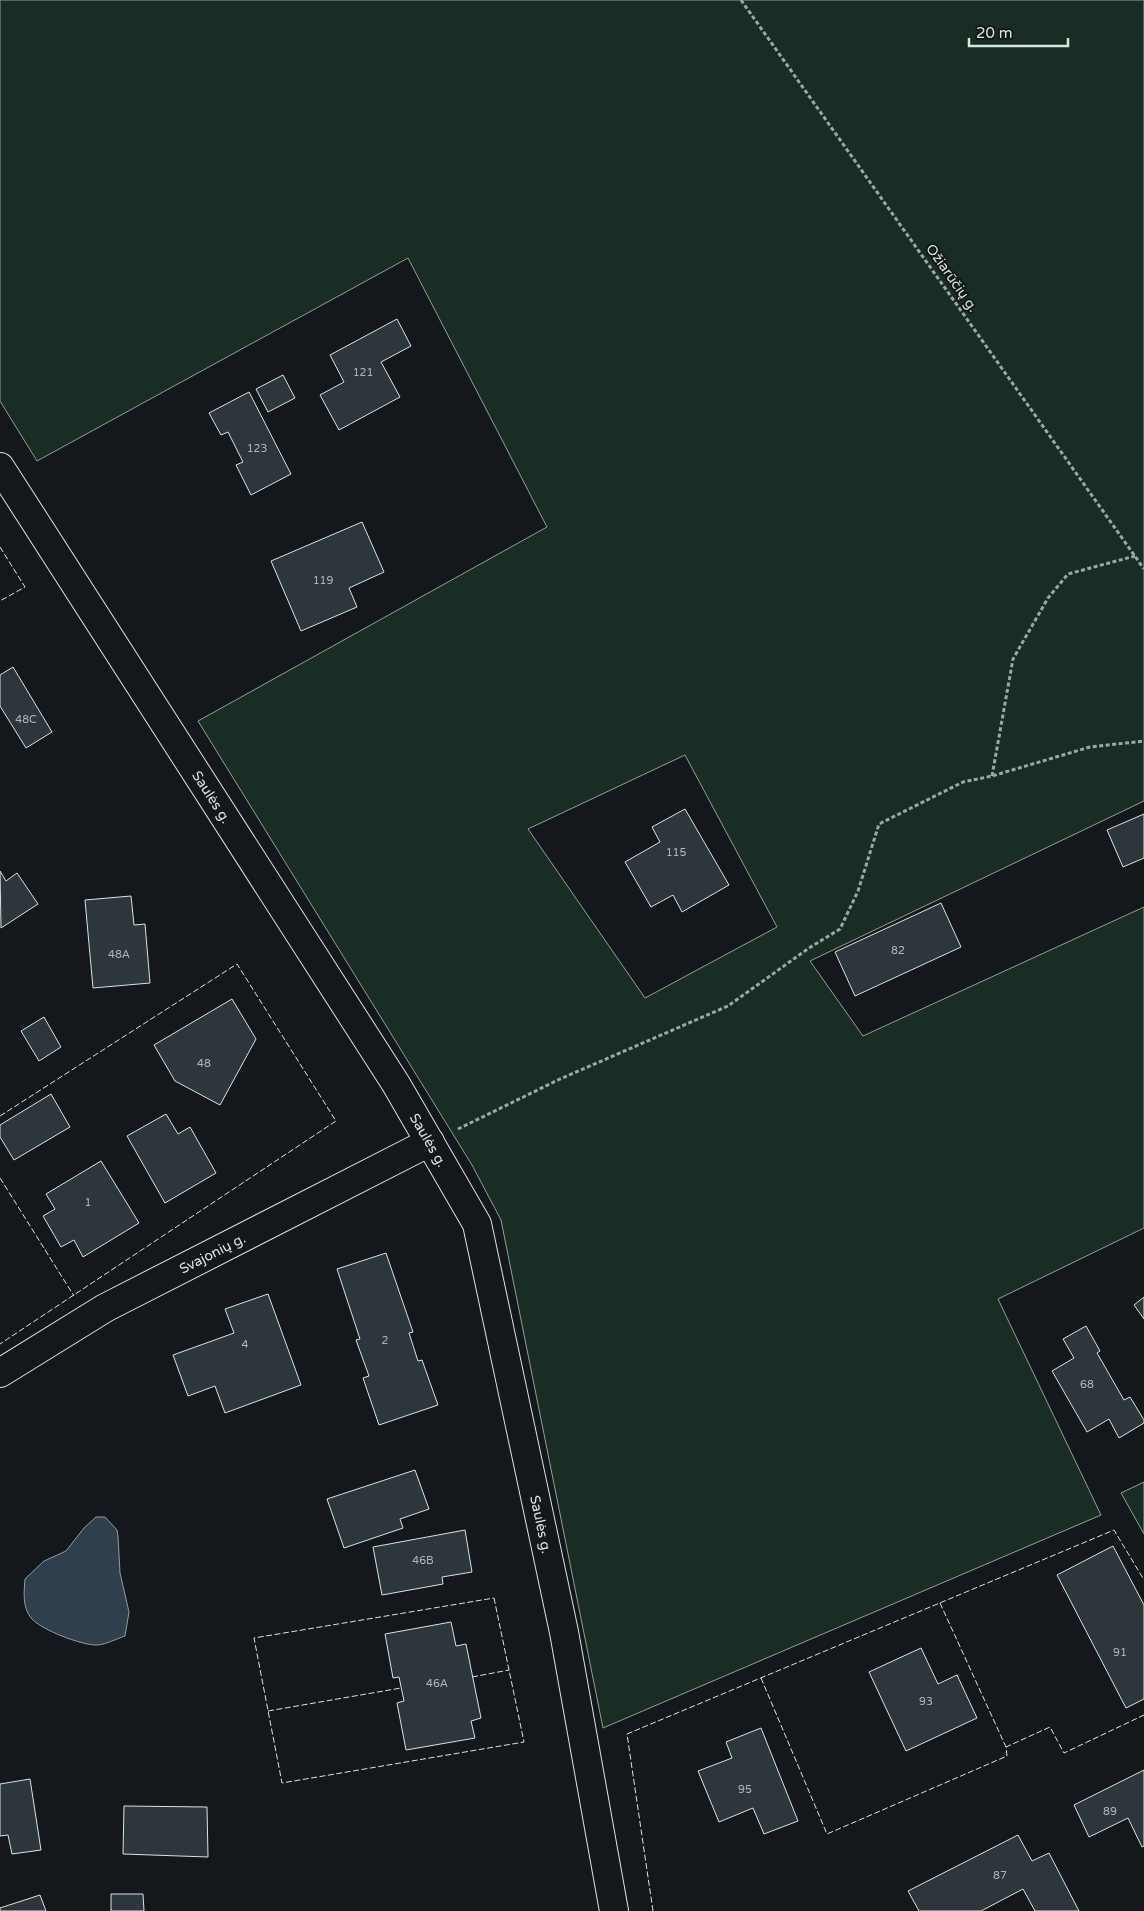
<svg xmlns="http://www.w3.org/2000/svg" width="1144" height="1911" viewBox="0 0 1144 1911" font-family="'Varela Round',sans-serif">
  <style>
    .green { fill: #1a2d24; stroke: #939e99; fill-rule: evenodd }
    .water { fill: #2f3f4d; stroke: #939e99 }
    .building { fill: #2c363c; stroke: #d8e6dc }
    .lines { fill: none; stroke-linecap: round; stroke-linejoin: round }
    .street-casing { stroke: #d8e6dc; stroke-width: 30 }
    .path { stroke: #9da8a2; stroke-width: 3; stroke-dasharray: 4 2.5; stroke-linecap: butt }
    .street { stroke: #14181c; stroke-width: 28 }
    .fence { stroke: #d8e6dc; stroke-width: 1; stroke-dasharray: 6 2.5; stroke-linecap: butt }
    .labels { text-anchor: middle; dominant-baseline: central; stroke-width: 4; stroke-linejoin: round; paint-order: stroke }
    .number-label { font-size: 11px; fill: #adbab4 }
    .street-label { font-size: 14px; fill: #d8e6dc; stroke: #14181c }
  </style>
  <rect width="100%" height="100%" fill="#14181c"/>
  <!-- green -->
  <path class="green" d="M0 0H1144V801L810 961 863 1036 1144 907V1228L998 1299 1101 1515 603 1728 501 1220 472 1165 198 721 547 527 408 258 37 461 0 401ZM685 755 777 927 645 998 528 829Z
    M1144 1482V1534L1121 1493Z"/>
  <!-- water -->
  <path class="water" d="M96 1517H105L117 1530 118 1536 120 1573 129 1612 125 1636C116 1639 105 1645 96 1645 81 1645 42 1630 32 1619 22 1608 24 1592 25 1579L44 1561 66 1551 84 1528Z"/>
  <!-- building -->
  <path class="building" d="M397 319 411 346 381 362 400 397 339 430 320 395 344 382 330 355Z
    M283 375 295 398 268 412 256 389Z
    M249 392 291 474 251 495 236 465 243 462 228 432 221 435 209 413Z
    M362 522 384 572 349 588 357 607 301 631 271 561Z
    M13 667 52 732 26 748 0 706V675Z
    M685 809 729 885 682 912 673 895 651 907 625 862 660 842 652 827Z
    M1144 814V858L1123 867 1107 830Z
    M0 871 6 881 17 873 38 904 1 928Z
    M131 896 134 925 145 924 150 983 93 988 85 900Z
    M941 903 961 947 855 996 835 952Z
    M232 999 256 1039 220 1105 175 1081 154 1045Z
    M44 1017 61 1047 39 1061 21 1031Z
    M51 1094 70 1127 14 1160 0 1137V1125Z
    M166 1114 178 1134 190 1127 216 1173 165 1203 127 1136Z
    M101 1161 139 1223 83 1257 74 1240 61 1247 43 1216 55 1209 46 1194Z
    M386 1253 413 1332 409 1333 418 1361 422 1360 438 1405 379 1425 363 1378 369 1376 356 1340 360 1339 337 1269Z
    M268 1294 301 1385 225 1413 215 1386 188 1396 173 1355 234 1333 225 1309Z
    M1144 1297V1319L1134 1305Z
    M1086 1326 1100 1351 1097 1353 1124 1400 1130 1397 1144 1420V1423L1119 1438 1109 1419 1087 1432 1052 1371 1074 1358 1063 1339Z
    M415 1470 429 1509 400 1519 403 1528 344 1548 327 1499Z
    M465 1530 472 1572 442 1577 443 1584 382 1595 373 1547Z
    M1113 1546 1144 1605V1699L1126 1708 1057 1575Z
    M451 1622 456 1646 466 1644 481 1718 471 1721 475 1738 406 1750 397 1703 404 1701 399 1677 393 1678 385 1634Z
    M921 1648 938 1684 957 1675 977 1718 906 1751 869 1672Z
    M761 1728 798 1821 764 1834 753 1808 719 1822 698 1771 732 1758 726 1742Z
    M1144 1770V1846L1142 1847 1128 1818 1089 1837 1074 1805Z
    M30 1779 41 1850 12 1854 8 1835 0 1836V1784Z
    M124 1806 207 1807 208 1857 123 1854Z
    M1018 1835 1032 1861 1049 1853 1079 1911H1035L1023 1889 981 1911H919L908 1891Z
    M111 1894H143L144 1911H111Z
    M40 1895 46 1911H0V1908Z"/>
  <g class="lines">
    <defs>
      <g id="street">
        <path id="s1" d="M0 467 396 1084 477 1224 564 1632 614 1911"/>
        <path id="s2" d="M0 1373 105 1308 430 1142"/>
      </g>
    </defs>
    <!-- street casing -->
    <use href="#street" class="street-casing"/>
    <!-- path -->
    <path class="path" d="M741 0 1144 569
      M992 776 1013 659 1048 598 1068 574 1135 556
      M458 1129 560 1079 728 1006 809 948 840 929 858 891 879 824 963 782 992 776 1090 747 1144 741"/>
    <!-- street -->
    <use href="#street" class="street"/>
    <!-- fence -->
    <path class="fence" d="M0 547 25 587 0 601
      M0 1116 237 964 336 1121 0 1344
      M0 1178 74 1296
      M494 1598 524 1742 282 1783 254 1638Z
      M940 1603 1006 1747
      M472 1677 509 1670
      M761 1678 827 1834 1007 1756 1006 1747 1050 1727 1064 1753 1144 1715
      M268 1711 401 1688
      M653 1911 627 1734 1114 1530 1144 1580"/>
  </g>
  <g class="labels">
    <!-- number labels -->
    <g class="number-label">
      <text x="363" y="372">121</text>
      <text x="257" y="448">123</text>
      <text x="323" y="580">119</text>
      <text x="26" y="719">48C</text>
      <text x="676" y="852">115</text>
      <text x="898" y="950">82</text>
      <text x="119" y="954">48A</text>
      <text x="204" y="1063">48</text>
      <text x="88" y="1202">1</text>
      <text x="385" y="1340">2</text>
      <text x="245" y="1344">4</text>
      <text x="1087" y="1384">68</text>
      <text x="423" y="1560">46B</text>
      <text x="1120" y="1652">91</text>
      <text x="437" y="1683">46A</text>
      <text x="926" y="1701">93</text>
      <text x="745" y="1789">95</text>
      <text x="1110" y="1811">89</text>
      <text x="1000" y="1875">87</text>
    </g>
    <!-- street labels -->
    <g class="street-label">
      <text transform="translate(952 278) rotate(55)">Ožiarūčių g.</text>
      <text stroke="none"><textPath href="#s1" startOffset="392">Saulės g.</textPath></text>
      <text stroke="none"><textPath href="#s1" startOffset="798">Saulės g.</textPath></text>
      <text stroke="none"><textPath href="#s2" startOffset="244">Svajonių g.</textPath></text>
      <text stroke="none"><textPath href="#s1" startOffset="1202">Saulės g.</textPath></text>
    </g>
  </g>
  <!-- scale -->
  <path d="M969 38v8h99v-8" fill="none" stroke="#d8e6dc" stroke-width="2.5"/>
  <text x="976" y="38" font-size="15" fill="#d8e6dc" stroke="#14181c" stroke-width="4" paint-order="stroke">20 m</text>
</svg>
